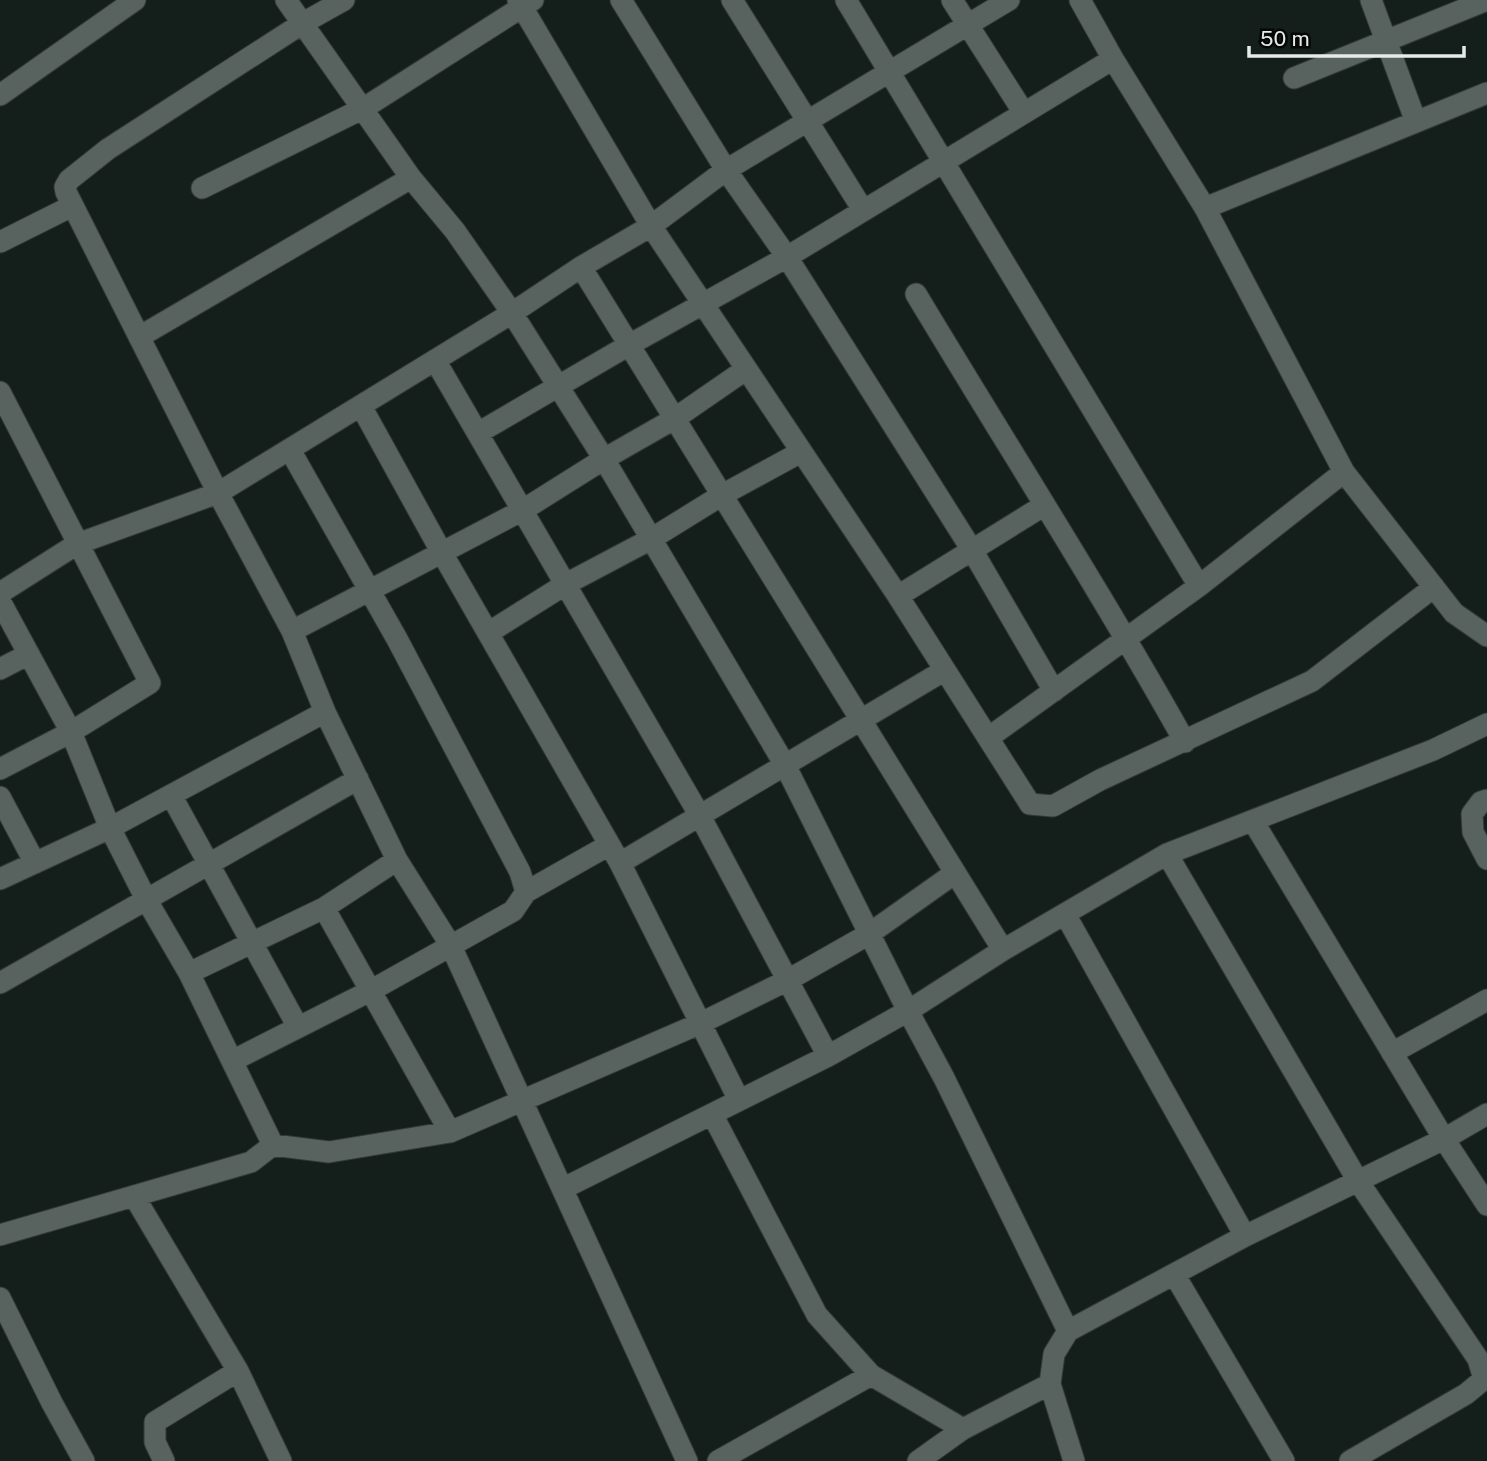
<svg xmlns="http://www.w3.org/2000/svg" width="1487" height="1461" viewBox="0 0 1487 1461" font-family="'Public Sans',sans-serif">
  <style>
    .lines { fill: none; stroke-linecap: round; stroke-linejoin: round }
    .minor-casing { stroke: #343a38; stroke-width: 23 }
    .minor { stroke: #586360; stroke-width: 21 }
  </style>
  <rect width="100%" height="100%" fill="#141e1b"/>
  <g class="lines">
    <defs>
      <path id="minor" d="M286 0 411 178 455 231 512 313 604 459 785 765 908 1011 944 1078 1068 1331
        M344 0 303 23 108 149 69 180 65 187 66 192 218 493 292 631 325 712 397 860 451 946 687 1461
        M518 0 651 226 898 596 1030 804 1053 806 1100 780 1312 681 1434 587
        M621 0 726 170 787 257 972 550 1054 691
        M732 0 863 210
        M846 0 1199 586
        M952 0 1024 113
        M1080 0 1113 59 1205 208 1344 472 1454 613 1487 636
        M1371 0 1416 122
        M1294 78 1487 0
        M0 95 135 0
        M202 188 364 108 533 0
        M1205 208 1487 93
        M0 242 72 206
        M581 267 1003 950
        M916 294C1006 444 1100 590 1185 742
        M139 337 411 178
        M435 360 700 816 828 1056
        M0 392 150 683 71 732 0 769
        M361 406 442 553 620 863 739 1100
        M478 433 629 345 787 257 1113 59
        M0 593 77 544 218 493 512 313 581 267 651 226 726 170 1009 0
        M898 596 1043 506
        M0 601 71 732 110 828 146 899 189 973 273 1145
        M292 631 523 510 604 459 674 419 745 370
        M488 633 566 584 651 539 722 495 801 452
        M0 669 29 654
        M988 738 1199 586 1344 472
        M171 795 298 1027
        M0 797 35 863
        M1487 800 1481 802 1472 814 1473 832 1487 859
        M1253 821 1444 1139 1487 1205
        M1167 854 1358 1181 1478 1359 1484 1379 1466 1394 1350 1461
        M620 863 945 670
        M0 879 110 828 325 712
        M526 892 609 845
        M324 908 450 1132
        M1065 914 1245 1236
        M189 973 324 908 397 860
        M0 983 358 779
        M1392 1053 1487 1000
        M232 1061 370 991 513 911 526 892 520 872 397 639 290 450
        M712 1114 817 1315 871 1375 963 1429
        M564 1188 828 1056 908 1011 1003 950 1167 854 1433 750 1487 724
        M134 1196 238 1371 281 1461
        M0 1235 251 1162 273 1145 329 1152 450 1132 701 1023 788 980 869 934 955 873
        M1174 1274 1284 1461
        M0 1298 52 1403 84 1461
        M164 1461 155 1442V1422L238 1371
        M718 1461 871 1375
        M918 1461 963 1429 1050 1384
        M1074 1461 1050 1384 1054 1354 1068 1331 1245 1236 1444 1139 1487 1114"/>
    </defs>
    <!-- minor casing -->
    <use href="#minor" class="minor-casing"/>
    <!-- minor -->
    <use href="#minor" class="minor"/>
  </g>
  <!-- scale -->
  <path d="M1249 46v10h215v-10" fill="none" stroke="#e5ebea" stroke-width="3.5"/>
  <text x="1260" y="46" font-size="21" fill="#e5ebea" stroke="#040706" stroke-width="5" paint-order="stroke">50 m</text>
</svg>
